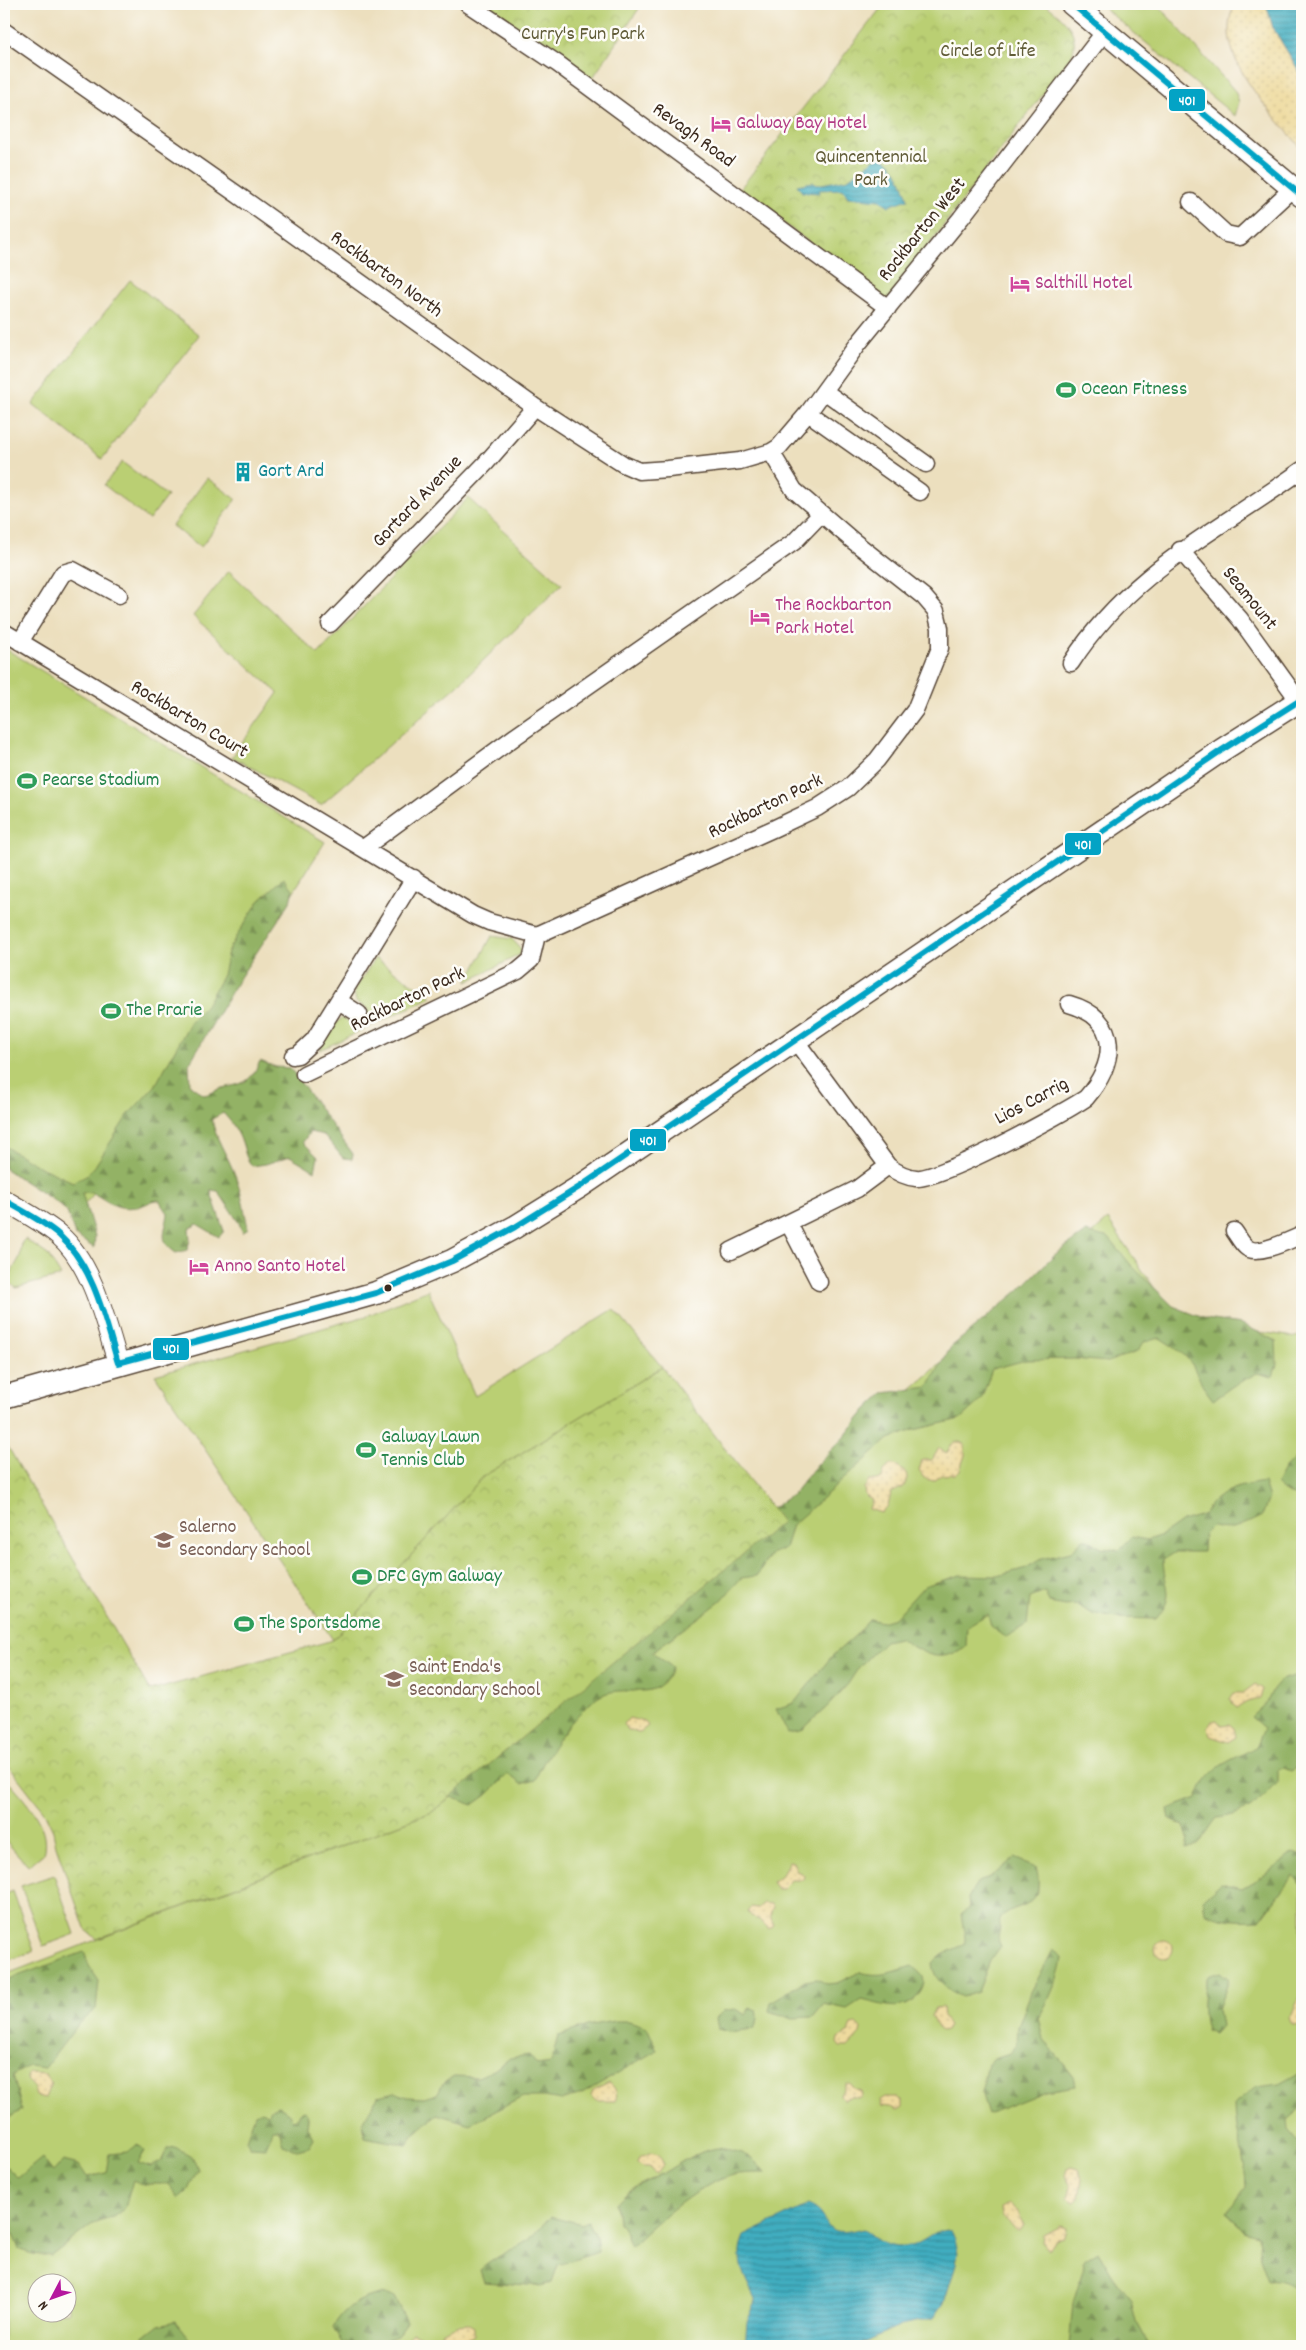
<svg xmlns="http://www.w3.org/2000/svg" width="1306" height="2350" viewBox="0 0 1306 2350" font-family="Dekko,sans-serif">
  <style>
    .grass { fill: #bacf73; stroke: #7a7c48; fill-rule: evenodd }
    .forest { fill: url(#forest-firs); stroke: #676e42 }
    .sand { fill: url(#sand-dots); stroke: #94825e }
    .park { fill: url(#park-crowns); stroke: #7a7c48 }
    .water { fill: url(#water-rules); stroke: #3e6c6f }
    .lines { fill: none; stroke-linecap: round; stroke-linejoin: round }
    .minor-casing { stroke: #564536; stroke-width: 19 }
    .tertiary-casing { stroke: #564536; stroke-width: 22 }
    .secondary-casing { stroke: #564536; stroke-width: 25 }
    .minor { stroke: #fff; stroke-width: 16 }
    .tertiary { stroke: #fff; stroke-width: 20 }
    .secondary { stroke: #fff; stroke-width: 22 }
    .bus-1-casing { stroke: #fdfcf7; stroke-width: 10 }
    .bus-1 { stroke: #03a3c5; stroke-width: 6 }
    .bus-dot { fill: #3b2a1e; stroke: #fdfcf7; stroke-width: 2 }
    .labels { text-anchor: middle; dominant-baseline: central; stroke-width: 5; stroke-linejoin: round; paint-order: stroke }
    .park-label { font-size: 20px; fill: #615c38; stroke: #fdfcf7 }
    .hotel-label { font-size: 20px; fill: #b23c85; stroke: #fdfcf7; text-anchor: start }
    .street-label { font-size: 20px; fill: #3b2a1e; stroke: #fdfcf7 }
    .leisure-label { font-size: 20px; fill: #27864d; stroke: #fdfcf7; text-anchor: start }
    .culture-label { font-size: 20px; fill: #0d838f; stroke: #fdfcf7; text-anchor: start }
    .education-label { font-size: 20px; fill: #785e54; stroke: #fdfcf7; text-anchor: start }
    .line-badge { stroke: #fdfcf7; stroke-width: 2 }
    .badge-label { font-size: 14px; text-anchor: middle; font-weight: bold; fill: #fff }
  </style>
  <defs>
    <pattern id="forest-firs" width="22" height="20" patternUnits="userSpaceOnUse" patternTransform="scale(1.25)"><rect width="22" height="20" fill="#93b265"/><path d="M5 1l3.5 6h-7zM16 11l3.5 6h-7z" fill="#799153"/></pattern>
    <pattern id="sand-dots" width="8" height="8" patternUnits="userSpaceOnUse" patternTransform="scale(1.25)"><rect width="8" height="8" fill="#eeda9e"/><path d="M2 2h.1M6 6h.1" fill="none" stroke="#cdbb88" stroke-width="1.8" stroke-linecap="round"/></pattern>
    <pattern id="park-crowns" width="20" height="18" patternUnits="userSpaceOnUse" patternTransform="scale(1.25)"><rect width="20" height="18" fill="#bacf73"/><path d="M2 6a3 3 0 1 1 6 0M12 15a3 3 0 1 1 6 0" fill="none" stroke="#a1b263"/></pattern>
    <pattern id="water-rules" width="6" height="5" patternUnits="userSpaceOnUse" patternTransform="scale(1.25)"><rect width="6" height="5" fill="#41adc0"/><path d="M0 2.5h6" fill="none" stroke="#388d9b"/></pattern>
  </defs>
  <rect width="100%" height="100%" fill="#fdfcf7"/>
  <filter id="ink" filterUnits="userSpaceOnUse"><feTurbulence type="fractalNoise" baseFrequency=".02" numOctaves="2"/><feDisplacementMap in="SourceGraphic" scale="10" xChannelSelector="R" yChannelSelector="G"/><feConvolveMatrix kernelMatrix="1 2 1 2 8 2 1 2 1" color-interpolation-filters="sRGB"/></filter>
  <filter id="wash" filterUnits="userSpaceOnUse"><feTurbulence type="fractalNoise" baseFrequency=".0096" numOctaves="4" result="noise"/><feDisplacementMap in="SourceGraphic" scale="20" xChannelSelector="R" yChannelSelector="G"/><feGaussianBlur stdDeviation="1.12" result="paint"/><feColorMatrix in="noise" values="0 0 0 0 0 0 0 0 0 0 0 0 0 0 0 0 0 1.4 0 .05"/><feComposite in="paint" operator="in"/></filter>
  <g filter="url(#wash)">
    <rect width="100%" height="100%" fill="#ecdfbe"/>
    <!-- grass -->
    <path class="grass" d="M1099 4H1157L1235 91 1239 102 1235 116Z
      M130 280 199 335 102 459 33 404Z
      M122 462 167 496 149 520 104 485Z
      M207 478 236 499 201 547 172 526Z
      M468 498 562 584 457 686 321 805 232 757 278 693 193 616 229 571 318 654Z
      M4 648 325 842 119 1167 79 1210 4 1165Z
      M492 936 512 939 521 949V954L467 982Z
      M375 958 432 997 320 1050C326 1037 330 1026 342 1018L358 1026 368 1009 356 1002 354 991Z
      M1108 1220 1177 1321 1296 1337 1302 1335V2346H4V1975L432 1812 782 1522 903 1396ZM38 2282H68V2312H38Z
      M25 1239 48 1255 61 1276 16 1288 7 1280 20 1257 22 1242Z
      M428 1290 475 1396 614 1309 662 1367 484 1476 333 1640 155 1375 366 1316Z
      M4 1776C20 1796 52 1825 43 1854L28 1866 4 1839Z
      M54 1875 75 1934 43 1946 21 1886Z
      M13 1891 34 1951 4 1962V1895Z"/>
    <!-- forest -->
    <path class="forest" d="M284 878 293 889 290 902 239 979 189 1064 190 1085 204 1095C211 1094 216 1090 223 1088 245 1083 250 1083 260 1061L276 1067 290 1068 353 1154 352 1159 343 1158 324 1135 310 1132 303 1142 318 1157 315 1171 290 1156 266 1164 252 1166C243 1154 246 1151 241 1140 237 1130 231 1121 223 1113L212 1119C215 1138 226 1153 233 1170 241 1188 244 1209 248 1228L243 1233 239 1223 218 1191 210 1190 224 1231 219 1237 197 1224 189 1229 190 1240 187 1250 176 1253C157 1240 166 1232 168 1213L159 1200C151 1200 148 1204 140 1206 117 1212 108 1201 91 1192L82 1193 95 1236 94 1248 75 1235 67 1212 56 1202 4 1168V1146L40 1167 73 1182 88 1174 95 1166 128 1115 155 1086 191 1021 206 1005 223 975 228 951 237 935 259 901Z
      M1086 1232 1109 1238 1131 1265 1173 1306 1206 1319 1242 1324 1276 1341 1277 1364 1273 1377 1257 1373 1233 1386 1213 1400C1203 1387 1200 1380 1193 1366 1185 1353 1172 1346 1160 1338L1144 1342 1137 1352 1107 1362 1074 1359 1026 1360 992 1369 981 1400 960 1419 914 1430 889 1439 792 1525 785 1548 771 1554 757 1576 741 1578 721 1601 652 1652 672 1667C657 1709 624 1679 597 1698 572 1716 547 1752 535 1780L521 1784 508 1774 487 1795 473 1805 437 1792 764 1514 793 1494 818 1463 844 1437 867 1409 884 1393 928 1387 951 1347 1018 1291 1053 1256Z
      M1302 1451V1495C1290 1496 1285 1493 1276 1484L1285 1468Z
      M1264 1482 1269 1498 1262 1516C1247 1523 1229 1534 1212 1526L1204 1534 1203 1552H1176L1163 1560C1164 1588 1177 1594 1156 1619L1117 1618 1093 1614 1077 1605 1065 1606 1049 1603 1045 1592 1030 1598 1027 1625 1006 1637 991 1626 988 1614 967 1626 966 1646C939 1666 923 1653 899 1638L885 1641 859 1667 848 1684 828 1706 801 1731 788 1733 776 1709 794 1703 832 1656 856 1635 870 1619 881 1622 895 1618 924 1586 960 1575 998 1576 1026 1568 1041 1559 1071 1552 1083 1539 1093 1542 1101 1548 1119 1550 1132 1537 1147 1540 1162 1535 1182 1521 1203 1515C1217 1491 1238 1486 1264 1482Z
      M1302 1651V1765L1291 1771 1284 1768 1278 1770V1782C1263 1801 1242 1816 1217 1818 1208 1829 1200 1847 1186 1849L1188 1838 1184 1826 1170 1819 1168 1809 1197 1798C1210 1763 1228 1764 1257 1746L1264 1728 1251 1717 1267 1702 1273 1689 1281 1680 1297 1675Z
      M1293 1853 1302 1856V1886L1293 1876 1260 1920C1241 1921 1222 1921 1205 1912L1203 1899 1221 1883 1242 1888 1271 1871Z
      M1014 1858 1036 1867C1048 1915 1010 1900 1000 1920 999 1921 1000 1926 1000 1927 999 1935 996 1938 1001 1946L990 1961 978 1992 962 1997C947 1990 934 1981 932 1963 941 1954 954 1949 966 1944L961 1914 969 1908 968 1898 978 1882 990 1878Z
      M1053 1950 1062 1957C1061 1973 1048 2004 1038 2018L1043 2038 1074 2077 1076 2086 1046 2091 988 2114 981 2092 988 2064 994 2058 1010 2053 1017 2045 1018 2027 1031 1992Z
      M84 1952 90 1968 99 1981 96 2009 80 2022 45 2068 29 2066 13 2075 22 2110 9 2118 4 2119V1981Z
      M912 1966C915 1969 921 1973 923 1977 927 1988 915 2002 905 2005 892 2010 874 2002 861 2000L847 2009 824 2004 813 2017 791 2018 769 2011 771 2002 805 1981 817 1979 827 1984 837 1983 860 1972C880 1978 893 1972 912 1966Z
      M1220 1972 1229 1979 1218 2009 1221 2026 1214 2034 1206 2030C1201 2015 1202 1991 1208 1976Z
      M750 2007 756 2010 758 2019 754 2029 728 2032 718 2029 716 2018 723 2011 735 2009 746 2015Z
      M615 2021H629L647 2027 657 2050 582 2094 562 2100 543 2097H523L470 2124 437 2114 414 2134 407 2145 364 2137 363 2121 378 2096 395 2092 407 2097 424 2098 437 2094 445 2081 454 2076 478 2077 494 2070 510 2058 529 2055 537 2065 551 2063 558 2036 587 2026Z
      M1302 2072V2107L1287 2120 1288 2130 1300 2144H1302V2295C1293 2285 1281 2279 1268 2281L1260 2259 1258 2235 1244 2231 1227 2212 1246 2188C1246 2159 1235 2133 1235 2104L1256 2087 1280 2084Z
      M278 2106 290 2114 292 2120 296 2119 299 2113 305 2111 308 2119 307 2125 314 2139 309 2147 297 2150 283 2145 280 2132 278 2129H272L266 2148 250 2147 246 2140 255 2114 261 2111 268 2114 271 2109Z
      M138 2144 145 2151 138 2163 150 2167 162 2160 167 2149 175 2147 192 2157 198 2169 188 2190 179 2198 168 2184H141L133 2180 125 2208 113 2217 91 2225 51 2256 32 2254 19 2249 8 2223 4 2168 7 2167 18 2178 42 2158 53 2172 63 2161 79 2165 87 2177 106 2173 109 2154 128 2152Z
      M717 2148C742 2151 749 2154 766 2173 757 2173 748 2173 739 2174 704 2179 655 2222 631 2247L625 2230 618 2223 616 2203C632 2186 635 2188 654 2178 678 2166 689 2153 717 2148Z
      M551 2216 582 2224 588 2221 596 2236 598 2252 558 2265 552 2282 541 2286 484 2282 480 2270C496 2256 509 2252 526 2241 537 2235 542 2224 551 2216Z
      M1098 2251 1112 2275 1131 2301 1136 2321 1150 2346H1069L1073 2303 1082 2274 1083 2261Z
      M380 2294 394 2297 407 2322 397 2336 382 2341 375 2346 342 2343 333 2327C345 2307 358 2299 380 2294Z
      M175 2321 195 2346H132L159 2325Z"/>
    <!-- sand -->
    <path class="sand" d="M1235 4H1302V149C1273 113 1209 54 1235 4Z
      M954 1442H960L965 1445V1455L960 1470 956 1474 941 1475 933 1481 924 1478 919 1471 922 1460H932L939 1448 946 1454Z
      M890 1465H895L906 1473C910 1486 901 1488 891 1493L888 1506 881 1513 869 1509 872 1500 865 1496 864 1488 869 1481 882 1479 884 1471Z
      M1255 1684 1263 1689 1260 1699 1247 1702 1237 1708 1232 1704 1230 1699 1234 1693H1243Z
      M629 1718 645 1722 648 1726 640 1732 628 1731 624 1724Z
      M1217 1720 1221 1725 1229 1724 1234 1728 1236 1737 1228 1742 1210 1736 1208 1727 1212 1721Z
      M789 1861 793 1862 797 1871 804 1875 803 1880H791L782 1889H777L772 1882 782 1874Z
      M764 1903 771 1904 773 1907 770 1916 774 1925 769 1929 760 1920 753 1918 748 1912 750 1907 758 1908Z
      M1155 1949a9 9 0 1 1 18 0a9 9 0 1 1-18 0Z
      M1302 1996V2024L1292 2025 1289 2018C1295 2011 1294 2002 1302 1996Z
      M942 2007 943 2017 949 2025 946 2030 941 2031 937 2028 931 2016 935 2008Z
      M856 2024 861 2029 860 2034 848 2047H841L838 2043 839 2038 849 2032 852 2025Z
      M30 2073 46 2074 51 2083 45 2098 36 2096 33 2086 27 2080 28 2074Z
      M609 2083C615 2086 619 2095 615 2101H596L591 2096 593 2091Z
      M850 2083 854 2088 861 2091 862 2095 858 2098 851 2096 844 2100 840 2095 846 2084Z
      M885 2097H898L902 2101V2107L897 2110 890 2107 881 2106 880 2100Z
      M652 2152 658 2154 664 2164 658 2173H654L649 2167H642L637 2163 639 2158Z
      M1071 2167 1078 2169 1082 2179 1079 2198 1075 2202 1068 2198 1071 2186 1065 2176 1067 2169Z
      M1010 2205 1016 2210 1024 2224 1020 2230H1015L1003 2216 1002 2209Z
      M1060 2226 1066 2228 1064 2237 1055 2239 1048 2249 1042 2242 1043 2235Z
      M469 2324 474 2327V2335C465 2341 453 2342 442 2341L440 2339 442 2331 457 2325Z
      M413 2332 424 2337V2346H393L405 2342Z"/>
    <!-- park -->
    <path class="park" d="M481 4H642L592 79Z
      M884 4H1045C1063 18 1082 32 1071 57L887 300 739 190Z
      M662 1367 782 1522 432 1812 97 1939 85 1929 56 1846 53 1831 43 1810 4 1760V1440L150 1691 333 1640 484 1476Z"/>
    <!-- water -->
    <path class="water" d="M1266 4H1302V76L1273 28Z
      M880 155C897 166 902 180 908 199L889 206 880 200 848 197 843 189 819 190V193L802 192 797 185 813 182 816 185 848 179Z
      M808 2205C837 2216 814 2242 863 2229 871 2232 875 2240 883 2243 921 2258 928 2226 951 2231L955 2238 958 2254 956 2264 944 2303 934 2318 901 2325 856 2346H745L747 2322 756 2301C746 2279 733 2261 744 2236Z"/>
  </g>
  <g filter="url(#ink)">
    <g class="lines">
      <defs>
        <path id="minor" d="M468 4 558 64 888 308
          M4 31 238 195 535 407 623 464 639 471 668 469 740 461 771 452 779 447 808 413 858 344 961 218 1106 30
          M1191 202 1226 234 1240 237 1293 188
          M824 391 926 464
          M808 413 920 492
          M1180 550 1240 619 1299 701
          M330 624 486 463 535 407
          M4 632 473 915 489 922 537 935 775 828 817 808 848 788 877 760 915 710 940 648V628L936 611 924 597 852 540 794 490 771 452
          M20 642 63 573 73 570 119 595
          M1071 663C1130 571 1218 531 1302 470
          M365 847 516 736 794 542 821 514
          M339 1001 359 1014
          M795 1040 888 1166C896 1172 905 1177 916 1178 938 1181 1062 1114 1086 1098 1116 1063 1122 1019 1069 1004
          M293 1056 298 1055 314 1040 414 878
          M304 1074 518 971 531 960 537 935
          M789 1224 819 1282
          M1234 1231C1238 1236 1241 1243 1246 1247 1256 1257 1290 1240 1302 1235
          M731 1251 857 1189 888 1166"/>
        <path id="tertiary" d="M4 1200C22 1211 42 1221 59 1235 92 1263 106 1323 118 1363"/>
        <path id="secondary" d="M1072 4 1302 196
          M4 1397 376 1293 452 1261 515 1227 581 1186 1222 750 1302 699"/>
      </defs>
      <!-- minor casing -->
      <use href="#minor" class="minor-casing"/>
      <!-- tertiary casing -->
      <use href="#tertiary" class="tertiary-casing"/>
      <!-- secondary casing -->
      <use href="#secondary" class="secondary-casing"/>
      <!-- minor -->
      <use href="#minor" class="minor"/>
      <!-- tertiary -->
      <use href="#tertiary" class="tertiary"/>
      <!-- secondary -->
      <use href="#secondary" class="secondary"/>
      <defs>
        <path id="bus-1" d="M1072 4 1302 196
          M4 1200C22 1211 43 1221 59 1235 94 1267 105 1319 118 1363L376 1293 452 1261 515 1227 581 1186 1222 750 1302 699"/>
      </defs>
      <!-- bus-1 casing -->
      <use href="#bus-1" class="bus-1-casing"/>
      <!-- bus-1 -->
      <use href="#bus-1" class="bus-1"/>
    </g>
  </g>
  <!-- icons -->
  <defs>
    <symbol id="hotel-bare" viewBox="-9 -9 18 18"><path d="M-6-4.5h1.5V1H6V5H4.5V3h-9V5H-6ZM-4 0a1.8 1.8 0 1 1 3.6 0ZM.5 0V-2.5h3Q6-2.5 6 0Z" fill="#d1479c" stroke="#fdfcf7" stroke-width="2.5" paint-order="stroke"/></symbol>
    <symbol id="stadium-bare" viewBox="-9 -9 18 18"><path d="M0-5a6.5 5 0 1 0 0 10a6.5 5 0 1 0 0-10ZM-3.5-1.8h7v3.6h-7Z" fill="#2e9e5b" stroke="#fdfcf7" stroke-width="2.5" paint-order="stroke"/></symbol>
    <symbol id="building-bare" viewBox="-9 -9 18 18"><path d="M-4-6H4V6H1V3H-1V6H-4ZM-2.5-4.3h1.7v1.8h-1.7ZM.8-4.3h1.7v1.8H.8ZM-2.5-1h1.7V.8h-1.7ZM.8-1h1.7V.8H.8Z" fill="#0f9aa8" stroke="#fdfcf7" stroke-width="2.5" paint-order="stroke"/></symbol>
    <symbol id="school-bare" viewBox="-9 -9 18 18"><path d="M0-5L7-2L0 1L-7-2ZM-4 1L0 2.5L4 1V4Q0 6-4 4Z" fill="#8d6e63" stroke="#fdfcf7" stroke-width="2.5" paint-order="stroke"/></symbol>
  </defs>
  <g fill-rule="evenodd">
    <use href="#hotel-bare" x="707" y="110" width="28" height="28"/>
    <use href="#hotel-bare" x="1006" y="270" width="28" height="28"/>
    <use href="#stadium-bare" x="1052" y="376" width="28" height="28"/>
    <use href="#building-bare" x="229" y="458" width="28" height="28"/>
    <use href="#hotel-bare" x="746" y="603" width="28" height="28"/>
    <use href="#stadium-bare" x="13" y="767" width="28" height="28"/>
    <use href="#stadium-bare" x="97" y="997" width="28" height="28"/>
    <use href="#hotel-bare" x="185" y="1253" width="28" height="28"/>
    <use href="#stadium-bare" x="352" y="1436" width="28" height="28"/>
    <use href="#school-bare" x="150" y="1526" width="28" height="28"/>
    <use href="#stadium-bare" x="348" y="1563" width="28" height="28"/>
    <use href="#stadium-bare" x="230" y="1610" width="28" height="28"/>
    <use href="#school-bare" x="380" y="1665" width="28" height="28"/>
  </g>
  <!-- markers -->
  <circle class="bus-dot" cx="388" cy="1288" r="4.5"/>
  <g class="labels">
    <!-- park labels -->
    <g class="park-label">
      <text x="583" y="35">Curry's Fun Park</text>
      <text x="988" y="52">Circle of Life</text>
      <text x="871" y="158">Quincentennial<tspan x="871" dy="23">Park</tspan></text>
    </g>
    <!-- hotel labels -->
    <g class="hotel-label">
      <text x="736" y="124">Galway Bay Hotel</text>
      <text x="1035" y="284">Salthill Hotel</text>
      <text x="775" y="606">The Rockbarton<tspan x="775" dy="23">Park Hotel</tspan></text>
      <text x="214" y="1267">Anno Santo Hotel</text>
    </g>
    <!-- street labels -->
    <g class="street-label">
      <text transform="translate(693 136) rotate(36)">Revagh Road</text>
      <text transform="translate(923 230) rotate(-51)">Rockbarton West</text>
      <text transform="translate(386 275) rotate(36)">Rockbarton North</text>
      <text transform="translate(418 502) rotate(-46)">Gortard Avenue</text>
      <text transform="translate(1249 599) rotate(51)">Seamount</text>
      <text transform="translate(189 720) rotate(31)">Rockbarton Court</text>
      <text transform="translate(766 807) rotate(-26)">Rockbarton Park</text>
      <text transform="translate(408 1000) rotate(-26)">Rockbarton Park</text>
      <text transform="translate(1032 1102) rotate(-28)">Lios Carrig</text>
    </g>
    <!-- leisure labels -->
    <g class="leisure-label">
      <text x="1081" y="390">Ocean Fitness</text>
      <text x="42" y="781">Pearse Stadium</text>
      <text x="126" y="1011">The Prarie</text>
      <text x="381" y="1438">Galway Lawn<tspan x="381" dy="23">Tennis Club</tspan></text>
      <text x="377" y="1577">DFC Gym Galway</text>
      <text x="259" y="1624">The Sportsdome</text>
    </g>
    <!-- culture labels -->
    <g class="culture-label">
      <text x="258" y="472">Gort Ard</text>
    </g>
    <!-- education labels -->
    <g class="education-label">
      <text x="179" y="1528">Salerno<tspan x="179" dy="23">Secondary School</tspan></text>
      <text x="409" y="1668">Saint Enda's<tspan x="409" dy="23">Secondary School</tspan></text>
    </g>
  </g>
  <g class="line-badge">
    <rect x="1168" y="88" width="38" height="24" rx="5" fill="#03a3c5"/>
    <rect x="1064" y="832" width="38" height="24" rx="5" fill="#03a3c5"/>
    <rect x="629" y="1128" width="38" height="24" rx="5" fill="#03a3c5"/>
    <rect x="152" y="1337" width="38" height="24" rx="5" fill="#03a3c5"/>
  </g>
  <g class="badge-label">
    <text x="1187" y="105">401</text>
    <text x="1083" y="849">401</text>
    <text x="648" y="1145">401</text>
    <text x="171" y="1353">401</text>
  </g>
  <!-- margin -->
  <rect width="1306" height="2350" fill="none" stroke="#fdfcf7" stroke-width="20"/>
  <!-- north arrow -->
  <g transform="translate(52 2298) rotate(229)"><circle r="24" fill="#fdfcf7" stroke="#afa8a0"/>
  <path d="M0-4L9 19L0 12L-9 19Z" fill="#b5179e"/>
  <text y="-8" font-size="14" font-weight="bold" text-anchor="middle" fill="#3b2a1e">N</text>
  </g>
</svg>
